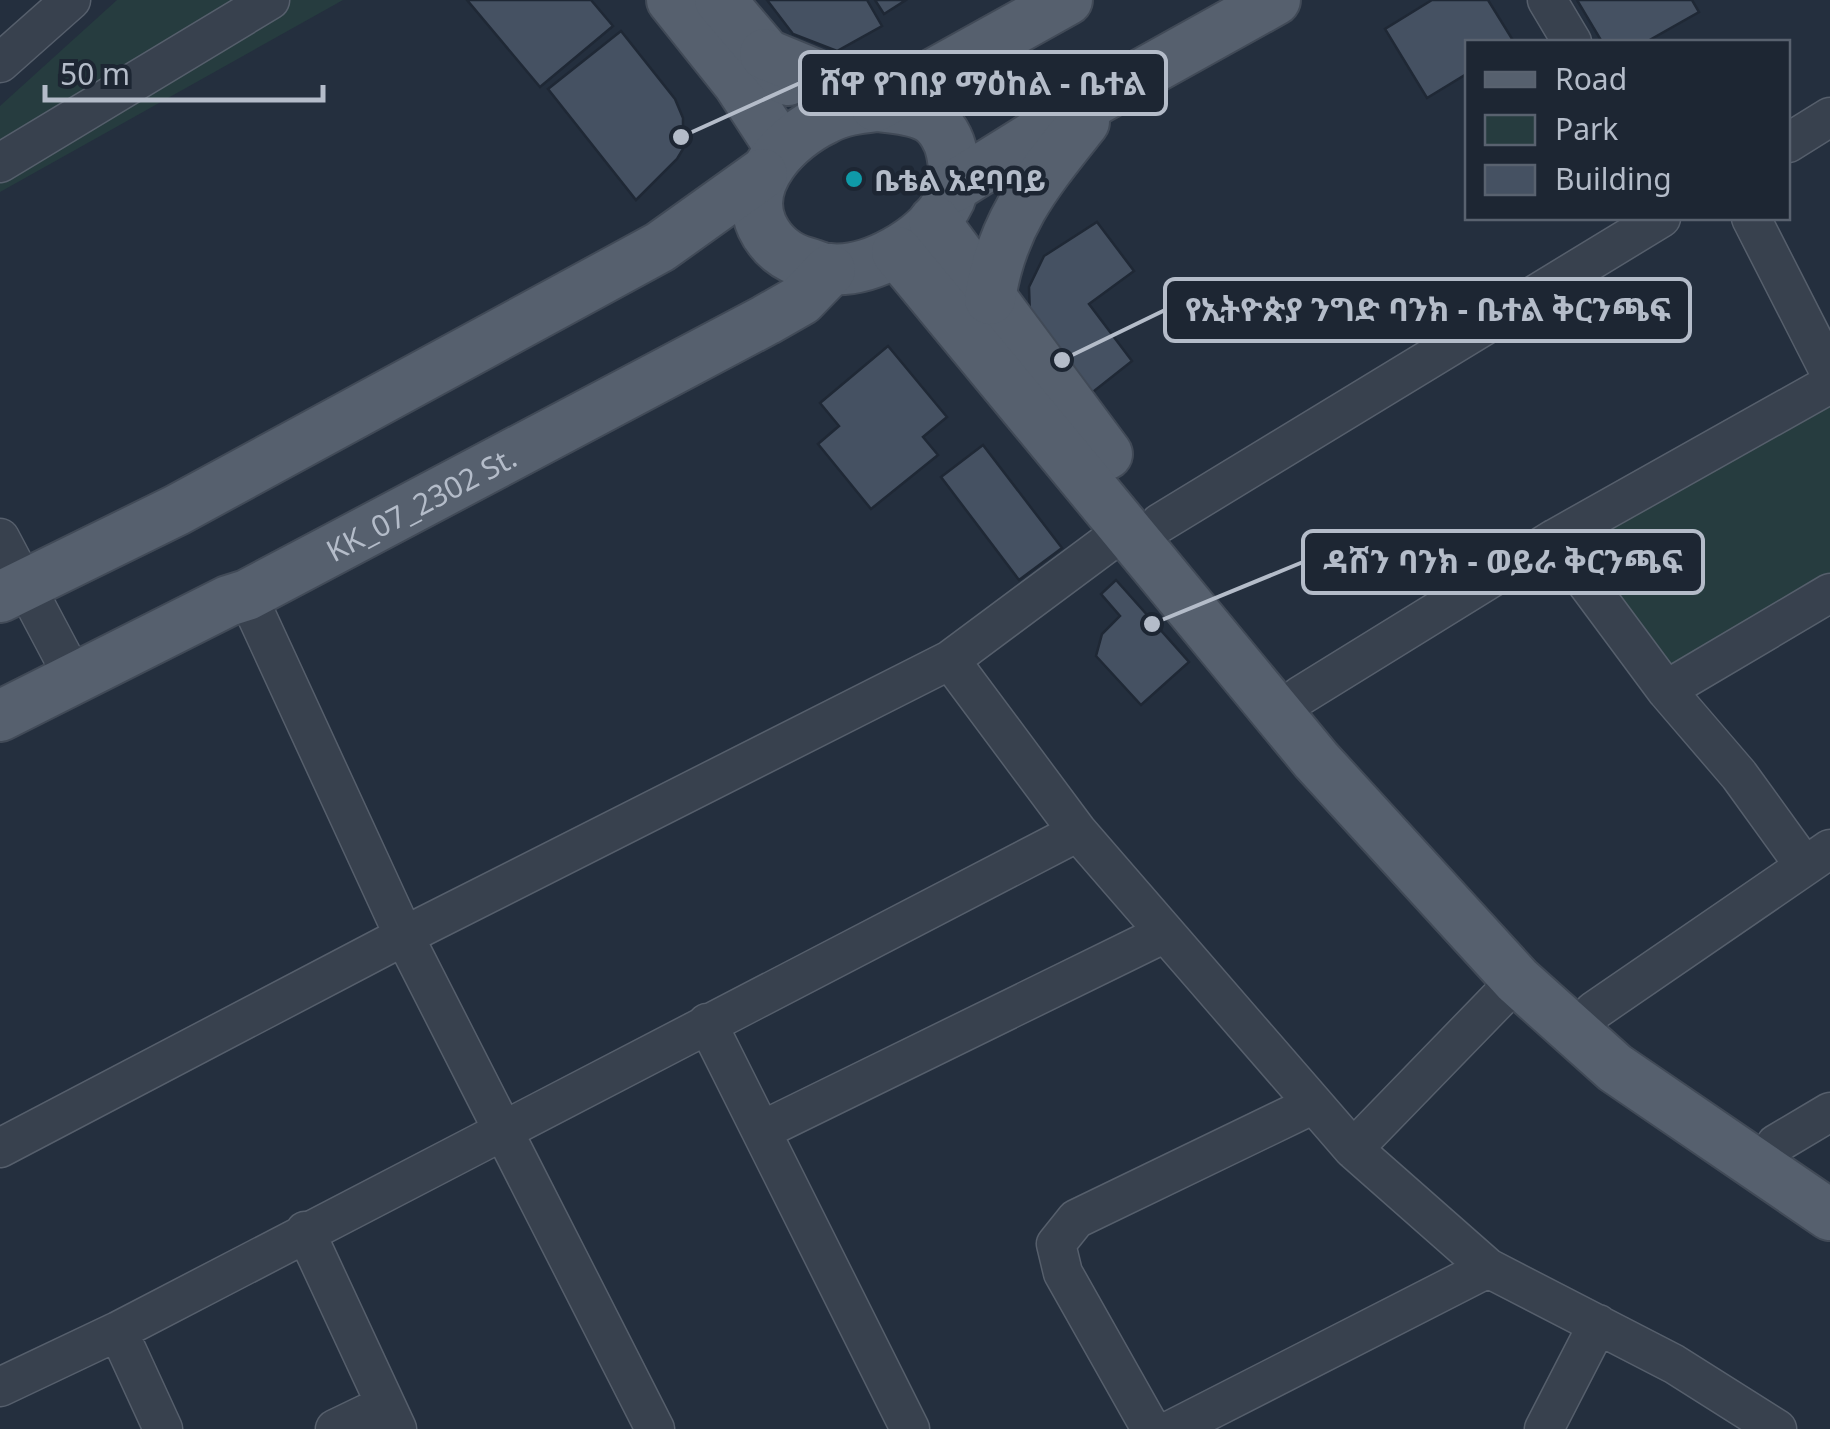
<svg xmlns="http://www.w3.org/2000/svg" width="1830" height="1429" viewBox="0 0 1830 1429" font-family="'Noto Sans','Noto Sans Ethiopic',sans-serif">
  <style>
    .green { fill: #263c3f }
    .building { fill: #455162; stroke: #1f2835; stroke-width: 2.5 }
    .lines { fill: none; stroke-linecap: round; stroke-linejoin: round }
    .minor-casing { stroke: #565f6c; stroke-width: 41 }
    .major-casing { stroke: #414a57; stroke-width: 54 }
    .minor { stroke: #38414e; stroke-width: 38 }
    .major { stroke: #56606e; stroke-width: 50 }
    .culture-dot { fill: #0f9aa8; stroke: #1d2633; stroke-width: 4 }
    .labels { text-anchor: middle; dominant-baseline: central; stroke-width: 9; stroke-linejoin: round; paint-order: stroke }
    .poi-label { font-size: 30px; font-weight: bold; fill: #b4bcc9; stroke: #1d2633; text-anchor: start }
    .street-label { font-size: 30px; fill: #b4bcc9; stroke: #1d2633 }
    .leader { fill: none; stroke: #b4bcc9; stroke-width: 4 }
    .callout-dot { fill: #b4bcc9; stroke: #1d2633; stroke-width: 4 }
    .callout { fill: #1d2633; stroke: #b4bcc9; stroke-width: 4 }
    .callout-label { font-size: 32px; text-anchor: middle; font-weight: bold; fill: #b4bcc9 }
  </style>
  <rect width="100%" height="100%" fill="#242f3e"/>
  <!-- green -->
  <path class="green" d="M117 0H343L0 192V106Z
    M1830 384V593L1666 690 1554 539Z"/>
  <!-- building -->
  <path class="building" d="M467 0H591L613 26 540 87Z
    M767 0H867L882 26 837 51 793 34Z
    M875 0H906L884 14Z
    M1432 0H1488L1514 42H1468V73L1427 98 1385 29Z
    M1577 0H1692L1699 12 1646 42H1602Z
    M621 31 675 99 683 118V149L677 159 636 200 548 89Z
    M1097 222 1134 271 1089 304 1132 361 1084 399 1030 316 1029 287 1044 256Z
    M888 346 947 417 923 437 938 455 871 509 818 444 839 426 820 403Z
    M983 445 1062 548 1019 580 941 477Z
    M1116 580 1189 662 1141 705 1096 656 1102 634 1120 616 1101 594Z"/>
  <g class="lines">
    <defs>
      <path id="minor" d="M1547 0 1572 42
        M0 63 71 0
        M1788 143 1830 117
        M0 163 270 0
        M1751 218 1830 373
        M1160 523 1661 218
        M0 538 74 678
        M1554 539 1666 690 1739 775 1804 865
        M247 595 404 936 655 1429
        M950 660 1078 832 1353 1149 1517 980
        M1666 690 1830 593
        M1300 696 1554 539 1830 384
        M1594 1011 1830 849
        M707 1023 910 1429
        M763 1130 1163 934
        M1776 1144 1830 1112
        M0 1148 404 936 950 660 1126 529
        M1353 1149 1488 1268 1674 1364 1777 1429
        M305 1231 397 1429
        M118 1331 163 1429
        M0 1387 118 1331 1078 832
        M335 1429 385 1405
        M1151 1429 1063 1273 1056 1244 1076 1219 1312 1105
        M1173 1429 1488 1268
        M1544 1429 1598 1324"/>
      <g id="major">
        <path d="M672 0 739 84 782 150"/>
        <path d="M720 0 788 80"/>
        <path d="M765 54 840 85 894 81"/>
        <path d="M876 106C894 108 913 109 928 117 941 124 950 141 952 154 956 172 956 190 946 206 925 241 871 273 829 269 822 269 814 265 807 263 787 258 771 245 762 226 742 182 787 137 825 119 841 110 859 108 876 106Z"/>
        <path d="M876 106 1067 0"/>
        <path d="M953 187 1065 117 1275 0"/>
        <path d="M934 221 1107 454"/>
        <path d="M897 252 1316 760 1517 980 1615 1068 1830 1215"/>
        <path d="M990 299C1001 223 1038 180 1084 122"/>
        <path d="M0 597 177 510 660 247 762 174"/>
        <path id="s1" d="M0 716 228 601 247 595 766 320 801 300 830 270"/>
      </g>
    </defs>
    <!-- minor casing -->
    <use href="#minor" class="minor-casing"/>
    <!-- major casing -->
    <use href="#major" class="major-casing"/>
    <!-- minor -->
    <use href="#minor" class="minor"/>
    <!-- major -->
    <use href="#major" class="major"/>
  </g>
  <!-- markers -->
  <circle class="culture-dot" cx="854" cy="179" r="10"/>
  <g class="labels">
    <!-- poi labels -->
    <g class="poi-label">
      <text x="874" y="179">ቤቴል አደባባይ</text>
    </g>
    <!-- street labels -->
    <g class="street-label">
      <text stroke="none"><textPath href="#s1" startOffset="472">KK_07_2302 St.</textPath></text>
    </g>
  </g>
  <!-- callouts -->
  <path class="leader" d="M681 137L800 83M1062 360L1165 310M1152 624L1303 562"/>
  <g class="callout-dot">
    <circle cx="681" cy="137" r="10"/>
    <circle cx="1062" cy="360" r="10"/>
    <circle cx="1152" cy="624" r="10"/>
  </g>
  <g class="callout">
    <rect x="800" y="52" width="366" height="62" rx="10"/>
    <rect x="1165" y="279" width="525" height="62" rx="10"/>
    <rect x="1303" y="531" width="400" height="62" rx="10"/>
  </g>
  <g class="callout-label">
    <text x="983" y="95">ሸዋ የገበያ ማዕከል - ቤተል</text>
    <text x="1428" y="321">የኢትዮጵያ ንግድ ባንክ - ቤተል ቅርንጫፍ</text>
    <text x="1503" y="573">ዳሸን ባንክ - ወይራ ቅርንጫፍ</text>
  </g>
  <!-- legend -->
  <rect x="1465" y="40" width="325" height="180" fill="#1d2633" stroke="#59626f" stroke-width="2.5"/>
  <rect x="1485" y="72" width="50" height="15" fill="#56606e" stroke="#59626f" stroke-width="2.5"/>
  <text x="1555" y="90" font-size="30" fill="#b4bcc9">Road</text>
  <rect x="1485" y="115" width="50" height="30" fill="#263c3f" stroke="#59626f" stroke-width="2.5"/>
  <text x="1555" y="140" font-size="30" fill="#b4bcc9">Park</text>
  <rect x="1485" y="165" width="50" height="30" fill="#455162" stroke="#59626f" stroke-width="2.5"/>
  <text x="1555" y="190" font-size="30" fill="#b4bcc9">Building</text>
  <!-- scale -->
  <path d="M45 85v15h278v-15" fill="none" stroke="#b4bcc9" stroke-width="5"/>
  <text x="60" y="85" font-size="30" fill="#b4bcc9" stroke="#1d2633" stroke-width="8" paint-order="stroke">50 m</text>
</svg>
